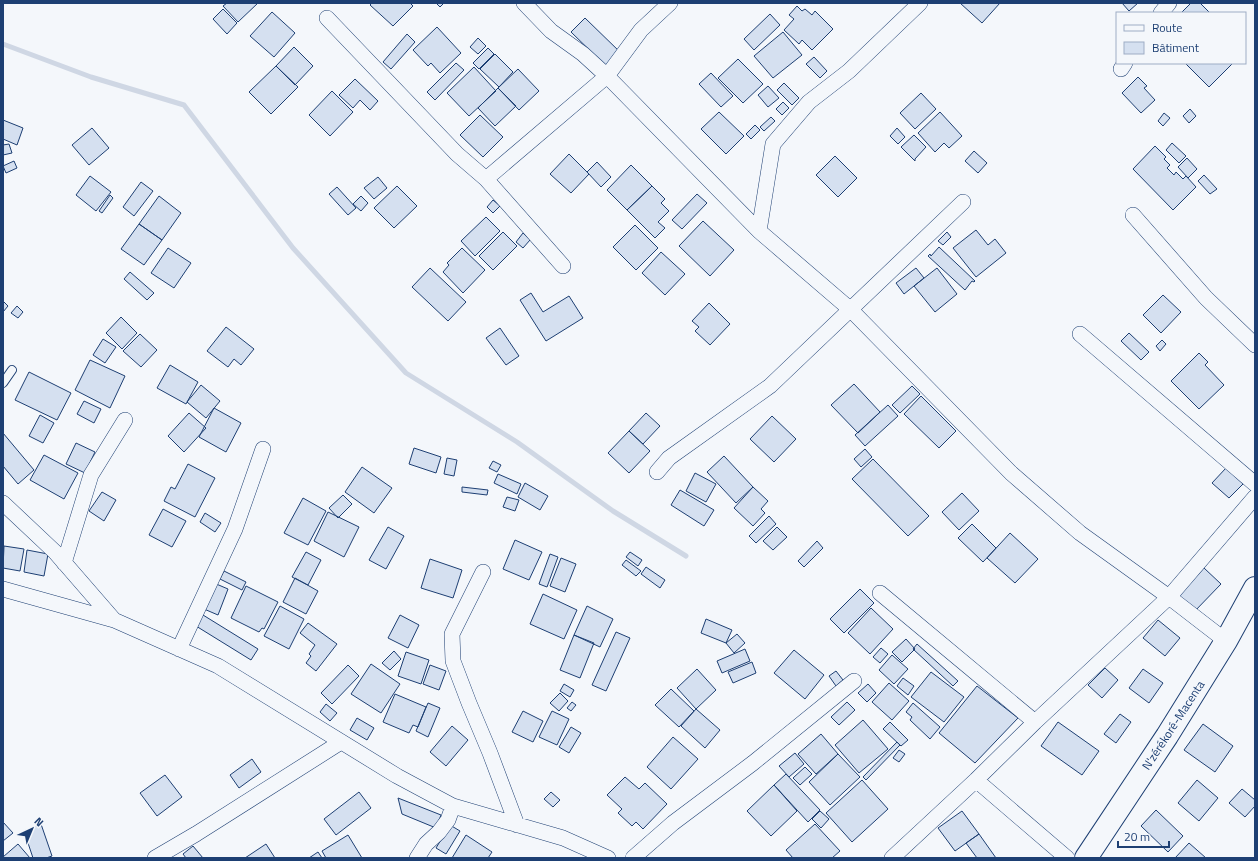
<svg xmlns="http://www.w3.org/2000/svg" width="1258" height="861" viewBox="0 0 1258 861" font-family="'Titillium Web',sans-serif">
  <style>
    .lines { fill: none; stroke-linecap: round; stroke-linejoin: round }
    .stream { stroke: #cfd7e4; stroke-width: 5 }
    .building { fill: #d5e0f0; stroke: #1d3f73 }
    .service-casing { stroke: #1d3f73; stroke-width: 10 }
    .minor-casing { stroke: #1d3f73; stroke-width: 16 }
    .trunk-casing { stroke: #1d3f73; stroke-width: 24 }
    .service { stroke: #f4f7fb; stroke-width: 8 }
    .minor { stroke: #f4f7fb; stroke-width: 15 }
    .trunk { stroke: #f4f7fb; stroke-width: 22 }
    .labels { text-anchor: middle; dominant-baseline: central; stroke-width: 3; stroke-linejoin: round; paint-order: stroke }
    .street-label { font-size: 12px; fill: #1d3f73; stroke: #f4f7fb }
  </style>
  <rect width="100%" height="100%" fill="#f4f7fb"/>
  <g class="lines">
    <!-- stream -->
    <path class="stream" d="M3 44 91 77 184 105 293 248 406 373 517 442 613 511 686 556"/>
  </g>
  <!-- building -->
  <path class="building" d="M227 3H258L238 22 223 6Z
    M372 3H410L413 6 393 26 370 5Z
    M436 3H444L440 7Z
    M960 3H1000L982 23Z
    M1122 3H1138L1129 11Z
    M1191 3H1200L1210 13H1181Z
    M797 6 802 11 805 9 812 15 815 11 833 29 812 50 802 40 799 44 784 30 794 19 789 15Z
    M223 9 237 23 227 34 213 19Z
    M272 12 295 33 274 57 250 36Z
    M770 14 780 25 754 50 744 39Z
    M585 18 621 53 607 67 571 32Z
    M437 27 461 53 440 73 431 63 428 66 413 50Z
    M783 32 802 55 773 78 754 56Z
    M407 34 415 42 391 69 383 62Z
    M478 38 486 46 478 54 470 47Z
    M294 47 313 66 295 85 276 66Z
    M488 48 494 54 479 69 473 63Z
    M495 54 513 72 499 87 480 69Z
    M814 57 827 71 820 78 806 64Z
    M738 59 763 84 743 103 718 78Z
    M456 63 464 70 435 100 427 92Z
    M1185 63H1231L1232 64 1209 87Z
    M276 66 298 87 271 114 249 92Z
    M474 67 496 91 469 116 447 93Z
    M518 69 539 91 519 110 498 88Z
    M711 73 733 96 721 107 699 84Z
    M1138 77 1147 86 1144 88 1155 100 1141 113 1122 93Z
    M355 79 378 101 370 110 360 100 353 108 339 95Z
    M784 83 799 98 792 105 777 90Z
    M768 86 779 98 768 107 758 95Z
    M498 88 516 106 495 126 478 108Z
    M332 91 353 112 330 136 309 115Z
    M921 93 936 109 915 129 900 113Z
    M783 102 789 108 782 115 776 109Z
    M1190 109 1196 116 1189 123 1183 116Z
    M719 112 744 136 726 154 701 129Z
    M940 112 962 136 949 148 944 143 935 152 918 133Z
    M1164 113 1170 118 1163 126 1158 121Z
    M480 115 503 137 483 157 460 135Z
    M771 117 775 121 764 131 760 127Z
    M3 120 23 128 17 145 3 139Z
    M755 125 760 130 751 139 746 134Z
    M92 128 109 148 89 165 72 145Z
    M897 128 905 137 898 144 890 136Z
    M914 135 926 147 915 159V161L901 147Z
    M1172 143 1186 156 1179 163 1166 150Z
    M9 144 12 153 3 155V145Z
    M1155 146 1166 157 1164 159 1170 165 1167 168 1174 175 1176 172 1183 179 1186 176 1196 187 1173 210 1133 169Z
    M974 151 987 163 978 173 965 161Z
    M569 154 589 174 571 193 550 174Z
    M835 156 857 178 838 197 816 175Z
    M1187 158 1197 169 1188 178 1178 167Z
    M14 161 17 168 6 173 3 166Z
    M597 162 611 177 601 187 587 172Z
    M631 165 652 186 627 210 607 190Z
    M1204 175 1217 189 1210 194 1198 181Z
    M90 176 111 192 96 211 76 195Z
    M378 177 387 188 374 199 364 188Z
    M141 182 153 191 134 216 123 207Z
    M397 186 417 206 394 228 374 208Z
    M652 186 665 199 661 203 669 211 658 222 665 228 655 238 627 210Z
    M337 187 356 208 348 215 329 194Z
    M697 194 707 203 682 229 672 220Z
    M110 195 113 198 102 213 99 211Z
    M159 196 181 213 162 240 139 224Z
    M361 196 368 203 361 211 353 204Z
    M493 200 500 206 493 213 487 207Z
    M486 217 500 231 475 256 461 241Z
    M703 221 734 250 710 276 679 246Z
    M139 224 162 240 144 265 121 249Z
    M635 225 658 248 636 270 613 247Z
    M976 230 988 245 995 239 1006 253 976 277 953 248Z
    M503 232 517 246 493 270 479 256Z
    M947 232 951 237 943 245 938 241Z
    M523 233 530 240 523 248 516 242Z
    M939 247 975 281 974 282 972 281 965 290 928 256 930 254 931 256Z
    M168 248 191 263 174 288 151 273Z
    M462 248 485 270 463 293 443 272 449 265 447 263Z
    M661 252 685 274 665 295 642 273Z
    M430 268 466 302 448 321 412 287Z
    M916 268 924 278 904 294 896 283Z
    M937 268 957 294 935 312 914 286Z
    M130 272 154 293 147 300 124 279Z
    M531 293 543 312 569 296 583 318 546 341 520 300Z
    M1163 295 1181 312 1161 333 1143 315Z
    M3 301 8 306 3 312Z
    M709 303 730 324 710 345 695 331 699 327 692 321Z
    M17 306 23 312 18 318 11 313Z
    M121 317 137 333 122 349 106 333Z
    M226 327 254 349 241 365 234 359 228 367 207 351Z
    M500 328 519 356 506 365 486 338Z
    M1129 333 1149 352 1141 360 1121 341Z
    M140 334 157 350 141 367 123 351Z
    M103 339 116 347 105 363 93 355Z
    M1162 340 1166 344 1160 351 1156 346Z
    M1199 353 1208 362 1205 365 1224 385 1199 409 1171 381Z
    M90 360 125 376 110 408 75 390Z
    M170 365 198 382 186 404 157 388Z
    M29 372 71 393 57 420 15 400Z
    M854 384 880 412 858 433 831 405Z
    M201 385 220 401 206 418 187 402Z
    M912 386 920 394 900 413 892 405Z
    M921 396 956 431 939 448 904 414Z
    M84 401 101 409 94 423 77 414Z
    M888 405 898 416 865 446 855 435Z
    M214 408 241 423 226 452 199 437Z
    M189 413 206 428 184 452 168 436Z
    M646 413 660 426 643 444 629 431Z
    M40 415 54 423 43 443 29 436Z
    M772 416 796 439 774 462 750 439Z
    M629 431 650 451 629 473 608 453Z
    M3 433 34 470 18 484 3 466Z
    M76 443 95 452 85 473 66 464Z
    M414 448 441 457 436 473 409 464Z
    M865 449 872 457 861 467 854 459Z
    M44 455 78 473 64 499 30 480Z
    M724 456 753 487 736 503 707 472Z
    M447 458 457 460 454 476 444 474Z
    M873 459 929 516 908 536 852 479Z
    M493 461 501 465 497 472 489 468Z
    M188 464 215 478 195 517 164 501 171 487 175 489Z
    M362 467 392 488 374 513 345 492Z
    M1226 468 1243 484 1229 498 1212 483Z
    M695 473 716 484 706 502 686 491Z
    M498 474 521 484 517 494 494 483Z
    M525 483 548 496 540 510 518 497Z
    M462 487 488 490 487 495 462 492Z
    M753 487 768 501 761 509 765 513 753 526 734 508Z
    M680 490 714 510 704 526 671 505Z
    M102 492 116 500 104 521 89 511Z
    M962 493 979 511 959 530 942 512Z
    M343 495 352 504 338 518 329 508Z
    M507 497 519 500 515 511 503 507Z
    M303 498 326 511 308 545 284 533Z
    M163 509 186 521 172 547 149 535Z
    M328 512 359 527 344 557 314 541Z
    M205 513 221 523 215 532 200 522Z
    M769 516 776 524 756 543 749 536Z
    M972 524 996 548 983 562 958 538Z
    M388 527 404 536 386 569 369 560Z
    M777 527 787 537 773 550 763 541Z
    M1010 533 1038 559 1015 583 987 558Z
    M515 540 542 552 529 580 503 569Z
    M817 541 823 548 804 567 798 561Z
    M4 546 24 549 20 571 3 568Z
    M27 550 48 554 44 576 24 572Z
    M306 552 321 560 308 585 292 577Z
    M630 552 642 560 638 566 626 557Z
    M550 554 558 557 547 587 539 584Z
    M561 558 576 564 565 592 550 586Z
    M430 559 462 570 453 598 421 588Z
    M626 560 641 571 636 576 622 565Z
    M646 567 665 580 660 588 641 574Z
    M1204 568 1221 584 1193 613 1177 597Z
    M224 571 246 582 242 590 220 579Z
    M295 578 318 591 306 614 283 602Z
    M214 583 228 589 218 615 204 609Z
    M246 586 278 602 264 629 262 628 259 632 231 618Z
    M860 589 874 603 844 633 830 619Z
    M543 594 577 610 564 639 530 624Z
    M280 606 304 619 289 649 264 636Z
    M587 606 613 619 600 647 574 635Z
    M871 608 893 629 870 654 848 633Z
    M203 615 258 649 251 660 196 626Z
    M400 615 419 625 408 648 388 638Z
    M706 619 732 630 726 643 701 633Z
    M1158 620 1180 638 1165 656 1143 638Z
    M308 623 337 644 316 671 306 663 311 656 309 654 315 645 300 633Z
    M616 632 630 638 606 691 592 685Z
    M737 634 745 643 734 653 726 643Z
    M574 635 594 643 580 678 560 670Z
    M906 639 915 649 902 662 892 652Z
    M917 644 958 681 953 686 913 649Z
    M881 648 888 654 880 663 873 657Z
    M745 649 750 661 722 673 717 661Z
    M794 650 824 675 805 699 774 673Z
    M394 651 401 659 390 670 382 663Z
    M406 652 429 660 421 684 398 676Z
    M892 655 908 669 894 684 879 670Z
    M752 662 756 673 733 683 728 672Z
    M371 664 400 684 381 713 351 694Z
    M348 665 359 676 332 704 321 693Z
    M430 665 446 671 439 690 423 684Z
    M1105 668 1118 680 1102 698 1088 685Z
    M697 669 716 690 696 709 677 688Z
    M1143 669 1163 683 1149 703 1129 688Z
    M836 671 843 680 836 686 829 676Z
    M931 672 964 697 944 722 911 697Z
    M903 678 914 686 908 695 897 686Z
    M889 683 909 701 892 720 872 702Z
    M564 684 574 690 570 697 560 691Z
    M868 684 876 693 867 702 858 693Z
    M977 686 1018 718 975 763 939 733Z
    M671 689 694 711 679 727 655 705Z
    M560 693 568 701 559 711 550 703Z
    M395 694 426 707 418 727 413 725 409 733 383 722Z
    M572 702 576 705 571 711 567 708Z
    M847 702 855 710 839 725 831 717Z
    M428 703 440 708 428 737 416 731Z
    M913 703 940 727 930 739 910 720 912 717 906 712Z
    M326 704 337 713 330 721 320 712Z
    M696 709 720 730 705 748 681 726Z
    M523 711 543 721 533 742 512 732Z
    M552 711 569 719 557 745 539 737Z
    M1120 714 1131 722 1116 743 1104 734Z
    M357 718 374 728 367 740 350 730Z
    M863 720 888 749 859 773 835 745Z
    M890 722 908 740 901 746 883 729Z
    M1058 722 1099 751 1082 775 1041 746Z
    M1203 724 1233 746 1215 772 1184 750Z
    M452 726 468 740 446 766 430 752Z
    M571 727 581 733 569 753 559 747Z
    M821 734 838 754 816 774 798 754Z
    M673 737 698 759 671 789 647 767Z
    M897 742 900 745 866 780 863 777Z
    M899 750 905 754 899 762 893 758Z
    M795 753 804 764 789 777 779 766Z
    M838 754 860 777 830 805 809 782Z
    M252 759 261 772 239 788 230 775Z
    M805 767 812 774 800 785 793 778Z
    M786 774 820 810 808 822 774 785Z
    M165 775 182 797 157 816 140 793Z
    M625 777 639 789 645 783 667 804 643 829 636 822 632 826 618 813 622 809 607 795Z
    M862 780 888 809 852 842 826 813Z
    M1197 780 1218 798 1199 821 1178 803Z
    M774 785 797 811 771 836 747 811Z
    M1242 789 1255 800V806L1245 817 1229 803Z
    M359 792 371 808 336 835 324 819Z
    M551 792 560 800 553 807 544 799Z
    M398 798 441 815 436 828 402 814Z
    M1156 810 1183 836 1168 852 1141 826Z
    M820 811 829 819 821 828 812 819Z
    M962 811 979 834 955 851 938 828Z
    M3 822 13 833 3 841Z
    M41 824 52 856 46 858H33L24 831Z
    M815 824 840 851 832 858H793L786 850Z
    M450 825 460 831 446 854 436 848Z
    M979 834 996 858H977L966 843Z
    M348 835 362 858H326L322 851Z
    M466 835 492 852 488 858H452Z
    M1189 843 1206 858H1175Z
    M18 844 30 858H3V857Z
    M266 844 275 858H245Z
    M193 846 203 858H186L183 854Z
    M318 852 322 858H309Z"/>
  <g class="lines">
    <defs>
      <path id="service" d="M3 383 12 370"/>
      <path id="minor" d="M670 3 641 30 607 76 759 231 851 310 1011 473 1080 533 1169 597 1226 641
        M1161 13 1169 3
        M327 18 457 154 486 179 607 76 583 54 551 31 524 3
        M1121 69 1125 63
        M486 179 563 266
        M1133 215 1206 298 1255 345
        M759 231 773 144 809 102 849 71 920 3
        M1080 334 1255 484
        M657 472 669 458 770 386 963 202
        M3 503 55 552 114 620
        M64 563 91 475 125 420
        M483 572 452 634 453 661 469 703 490 753 517 825
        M3 589 114 620 218 666 397 776 453 806 563 838 608 858
        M880 593 1035 722
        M179 649 235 529 263 449
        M976 780 1067 858
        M155 858 196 834 341 742
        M417 858 426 844 439 832 448 820 453 806
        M633 858 673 823 753 763 854 681
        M892 858 976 780 1035 722 1169 597 1255 497"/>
      <path id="trunk" d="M1086 858 1167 736 1226 641 1255 588"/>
    </defs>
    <!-- service casing -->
    <use href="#service" class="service-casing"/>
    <!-- minor casing -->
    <use href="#minor" class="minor-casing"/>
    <!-- trunk casing -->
    <use href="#trunk" class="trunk-casing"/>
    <!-- service -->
    <use href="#service" class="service"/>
    <!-- minor -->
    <use href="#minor" class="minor"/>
    <!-- trunk -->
    <use href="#trunk" class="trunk"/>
  </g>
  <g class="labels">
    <!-- street labels -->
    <g class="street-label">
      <text transform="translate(1173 725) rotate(-57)">N'zérékoré-Macenta</text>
    </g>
  </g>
  <!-- border -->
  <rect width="1258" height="861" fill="none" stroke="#1d3f73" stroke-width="8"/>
  <!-- legend -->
  <rect x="1116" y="12" width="130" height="52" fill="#f4f7fb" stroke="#9eadc5"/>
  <rect x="1124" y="25" width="20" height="6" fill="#f4f7fb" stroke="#9eadc5"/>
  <text x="1152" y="32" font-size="12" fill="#1d3f73">Route</text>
  <rect x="1124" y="42" width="20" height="12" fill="#d5e0f0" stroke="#9eadc5"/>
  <text x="1152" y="52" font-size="12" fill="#1d3f73">Bâtiment</text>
  <!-- north arrow -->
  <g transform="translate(32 829) rotate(44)" stroke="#f4f7fb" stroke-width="3" paint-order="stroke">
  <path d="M0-3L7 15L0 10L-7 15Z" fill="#1d3f73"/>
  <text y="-6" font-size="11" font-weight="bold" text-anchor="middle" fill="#1d3f73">N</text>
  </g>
  <!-- scale -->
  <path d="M1118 841v6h51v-6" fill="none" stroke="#1d3f73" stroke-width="2"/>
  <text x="1124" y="841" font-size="12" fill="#1d3f73" stroke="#f4f7fb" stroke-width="3" paint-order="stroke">20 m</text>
</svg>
